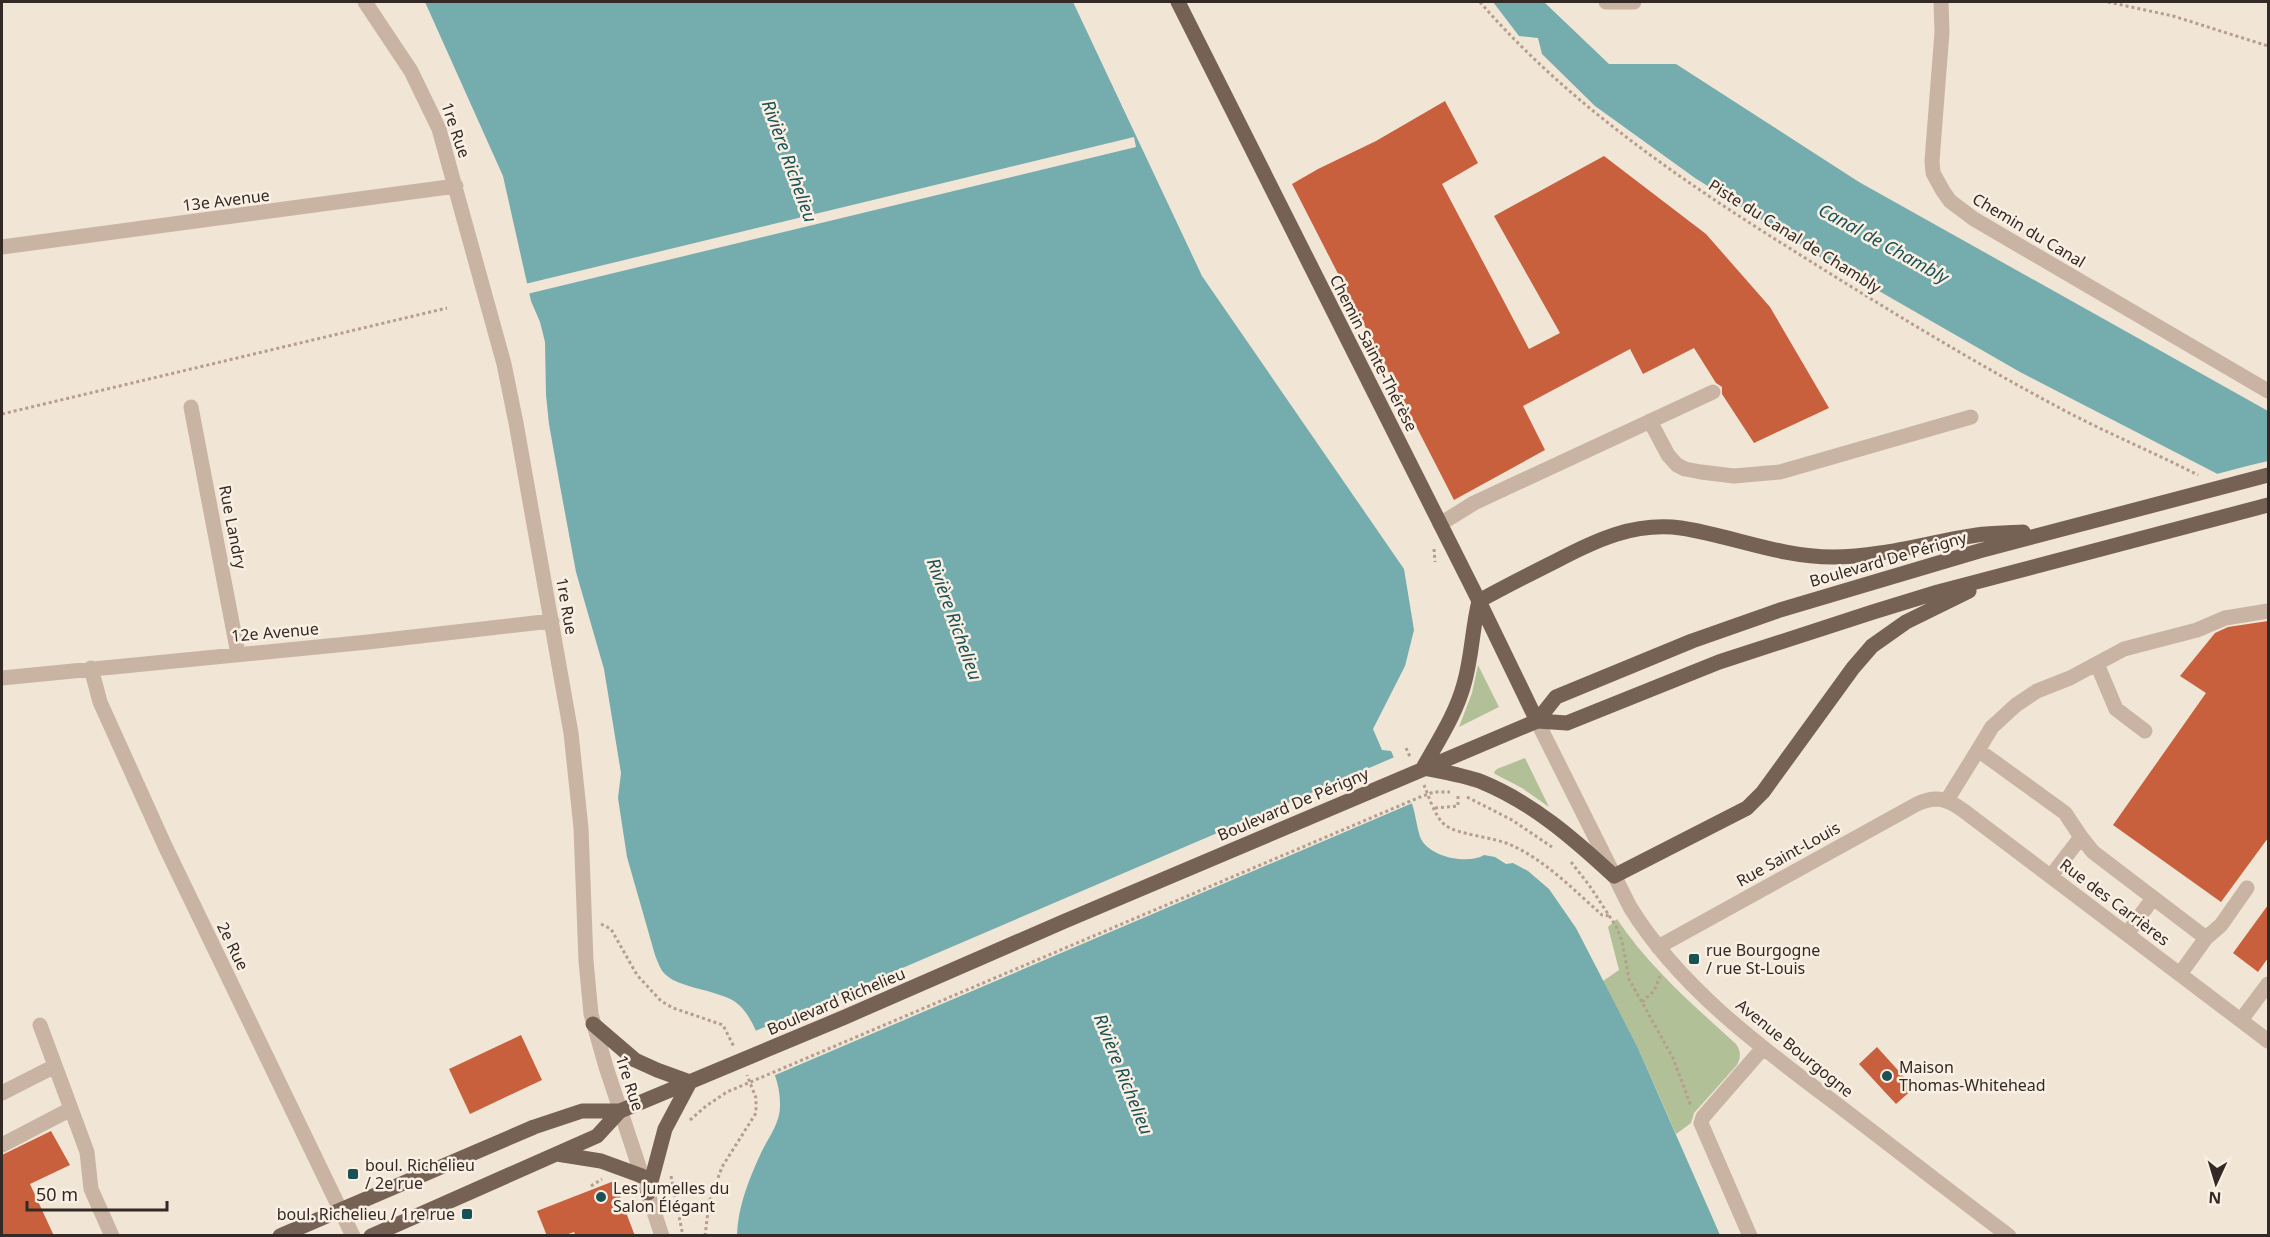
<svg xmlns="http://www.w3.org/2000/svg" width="2270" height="1237" viewBox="0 0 2270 1237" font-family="'Noto Sans',sans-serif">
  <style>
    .green { fill: #b2c097 }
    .water { fill: #75acae }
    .pier { fill: #f1e5d6 }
    .building { fill: #c8603d }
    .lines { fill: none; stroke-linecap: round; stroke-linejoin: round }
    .path { stroke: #b59e8d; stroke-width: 3; stroke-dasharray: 3 3; stroke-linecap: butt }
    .minor { stroke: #c9b4a3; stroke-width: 15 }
    .major { stroke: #766155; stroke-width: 15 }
    .poi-dot { fill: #1a5155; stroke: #f9efe3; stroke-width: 2 }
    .labels { text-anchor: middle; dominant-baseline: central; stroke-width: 5; stroke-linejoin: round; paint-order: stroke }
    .street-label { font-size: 16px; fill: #342a25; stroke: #f9efe3 }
    .poi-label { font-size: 16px; fill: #342a25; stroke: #f9efe3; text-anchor: start }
    .water-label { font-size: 18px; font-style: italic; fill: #1a5155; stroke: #f9efe3 }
  </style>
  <rect width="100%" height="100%" fill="#f1e5d6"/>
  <!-- green -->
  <path class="green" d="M1478 665 1499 707 1459 727 1472 693Z
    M1525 758 1549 807 1522 788 1495 774 1494 772 1497 769Z
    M1617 919C1649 967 1693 1005 1736 1044 1741 1051 1741 1057 1737 1065L1694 1113 1691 1123 1676 1134 1637 1046 1603 981 1619 970 1608 927Z"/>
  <!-- water -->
  <path class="water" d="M425 2H1073L1202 276 1404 569 1414 630 1405 666 1373 729 1382 750 1391 751C1399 769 1408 788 1413 807 1416 817 1417 829 1421 839 1430 857 1468 865 1484 855L1495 857 1506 864 1513 863 1528 871 1549 889 1576 928 1637 1046 1720 1235H737C738 1206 749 1179 761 1153 769 1136 781 1123 780 1103 780 1082 771 1065 763 1047 756 1031 749 1011 734 1001 716 990 680 988 666 975 660 970 658 962 655 955L627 857 618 798 621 773 604 669 576 572 560 486 549 424 546 395 545 342 540 322 531 301 503 176Z
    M1493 2H1544L1609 64H1676L1859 182 2268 411V500L2020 372 1825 260 1695 178 1595 106 1542 54 1538 38 1519 36Z"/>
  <!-- pier -->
  <path class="pier" d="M1134 137 1136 147 527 294 525 284Z
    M2268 461V503L2213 475 2247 466Z
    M1397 756 1415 802 773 1076 753 1032Z"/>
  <!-- building -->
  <path class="building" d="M1445 101 1478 163 1442 184 1529 349 1560 333 1494 216 1604 156 1706 234 1770 307 1829 408 1754 443 1722 394V387L1716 383 1694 348 1643 374 1630 349 1523 406 1545 450 1454 500 1292 184 1318 169 1376 141Z
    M2268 621V838L2221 902 2113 825 2206 693 2180 676 2215 633 2228 627Z
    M2268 905V958L2258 972 2233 953Z
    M521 1035 542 1080 470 1114 449 1069Z
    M1877 1047 1914 1088 1896 1104 1859 1064Z
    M51 1131 70 1165 30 1184 54 1236H2V1155Z
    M614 1181 635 1236H576L574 1232 563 1236H547L537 1211Z"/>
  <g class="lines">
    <!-- path -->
    <path class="path" d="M1480 2C1567 103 1682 181 1794 251 1880 305 1966 358 2056 406 2102 431 2151 451 2198 475
      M2108 2 2173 16 2268 46
      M2 414 447 308
      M1434 549 1435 562
      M1406 748 1410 757
      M1424 785C1429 797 1435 817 1445 825 1458 835 1494 837 1511 845 1545 860 1575 891 1602 915L1610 916
      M1467 797 1512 820 1552 847
      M1435 808 1458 806V794
      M1571 862 1589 885 1616 926 1622 941 1629 979 1673 1058 1691 1106
      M601 924 611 929 637 975 661 1001 673 1008 723 1025 734 1047
      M1642 1002 1654 991 1660 976
      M690 1120 706 1106 727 1092 1420 797 1434 792H1450
      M671 1176 683 1236
      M591 1186 602 1179
      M705 1236 709 1203 722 1167 756 1113V1098L747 1075"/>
    <!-- minor -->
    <path class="minor" d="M365 2 411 71 439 129 504 364 516 423 571 733 581 828 586 961 591 1014 606 1067 662 1236
      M1606 2H1634
      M1941 2 1942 32 1932 161 1933 173 1943 191 1950 201 1974 219 2268 391
      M2 247 456 186
      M191 407 238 654
      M1650 421 1668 455 1677 465 1685 469 1701 472 1734 476 1780 472 1971 417
      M1440 524 1474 503 1713 392
      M2097 664 2116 709 2145 731
      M91 668 100 702 165 846 353 1236
      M2 678 368 642 552 621
      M1537 721 1630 907C1681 990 1766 1051 1843 1109 1898 1151 1953 1194 2009 1236
      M1978 750 1992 727 2016 705 2037 691 2070 678 2124 649 2197 630 2225 618 2268 611
      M1947 800 1978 750 2065 813 2081 837 2051 876
      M2081 837 2093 852 2206 938 2180 974
      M2127 934 2153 898
      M2206 938 2221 925 2247 888
      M1658 947 1917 804C1936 795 1948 799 1964 811L2268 1041
      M2241 1020 2268 984
      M40 1025 87 1152 91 1189 112 1236
      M2 1093 55 1066
      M2 1145 71 1109
      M1750 1236 1701 1123 1703 1117 1763 1048"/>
    <!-- major -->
    <path class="major" d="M1178 2 1479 601 1537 721
      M1537 721 1556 697 1692 641 1780 610 1979 551 2268 475
      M1423 768C1438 741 1456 714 1464 684 1472 657 1472 629 1479 601 1504 587 1530 574 1556 561 1596 540 1634 522 1681 528 1733 536 1780 557 1833 557 1882 557 1929 542 1977 535 1992 533 2008 533 2023 532
      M1423 768C1443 772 1463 775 1482 782 1533 803 1574 839 1614 876L1747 808 1763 792 1853 668 1872 646 1906 622 1969 591
      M593 1024 635 1060 657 1070 690 1082
      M557 1154 601 1161 642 1176
      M648 1193 665 1129 690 1082
      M280 1236 534 1127 582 1111H620L845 1017 1065 921 1537 721 1567 723 1719 662 1873 612 1938 592 2268 505
      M371 1236 597 1136 620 1111"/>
  </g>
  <!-- markers -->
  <g class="poi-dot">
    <rect x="1688" y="953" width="12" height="12" rx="3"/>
    <circle cx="1887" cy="1076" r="6"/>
    <rect x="347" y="1168" width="12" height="12" rx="3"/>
    <circle cx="601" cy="1197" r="6"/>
    <rect x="461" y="1208" width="12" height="12" rx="3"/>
  </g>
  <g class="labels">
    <!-- street labels -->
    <g class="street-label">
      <text transform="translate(456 130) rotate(71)">1re Rue</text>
      <text transform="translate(226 200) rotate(-7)">13e Avenue</text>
      <text transform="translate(2029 230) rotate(31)">Chemin du Canal</text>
      <text transform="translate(1795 236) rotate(32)">Piste du Canal de Chambly</text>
      <text transform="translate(1374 353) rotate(63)">Chemin Sainte-Thérèse</text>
      <text transform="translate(233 527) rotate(79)">Rue Landry</text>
      <text transform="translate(1888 559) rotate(-16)">Boulevard De Périgny</text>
      <text transform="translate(567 606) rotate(80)">1re Rue</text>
      <text transform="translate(275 632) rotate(-5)">12e Avenue</text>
      <text transform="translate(1293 804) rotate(-23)">Boulevard De Périgny</text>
      <text transform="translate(1788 854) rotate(-29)">Rue Saint-Louis</text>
      <text transform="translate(2115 902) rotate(37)">Rue des Carrières</text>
      <text transform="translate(233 946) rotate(64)">2e Rue</text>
      <text transform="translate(836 1001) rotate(-23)">Boulevard Richelieu</text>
      <text transform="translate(1795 1048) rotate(39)">Avenue Bourgogne</text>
      <text transform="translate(630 1083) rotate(72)">1re Rue</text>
    </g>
    <!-- poi labels -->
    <g class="poi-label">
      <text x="1706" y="950">rue Bourgogne<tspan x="1706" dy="18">/ rue St-Louis</tspan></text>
      <text x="1899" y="1067">Maison<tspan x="1899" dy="18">Thomas-Whitehead</tspan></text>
      <text x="365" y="1165">boul. Richelieu<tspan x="365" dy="18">/ 2e rue</tspan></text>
      <text x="613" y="1188">Les Jumelles du<tspan x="613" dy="18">Salon Élégant</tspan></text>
      <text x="455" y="1214" text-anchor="end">boul. Richelieu / 1re rue</text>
    </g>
    <!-- water labels -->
    <g class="water-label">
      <text transform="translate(790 161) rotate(70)">Rivière Richelieu</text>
      <text transform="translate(1884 243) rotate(29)">Canal de Chambly</text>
      <text transform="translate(955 619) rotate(70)">Rivière Richelieu</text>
      <text transform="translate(1124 1074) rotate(68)">Rivière Richelieu</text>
    </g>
  </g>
  <!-- border -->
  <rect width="2270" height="1237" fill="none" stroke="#342a25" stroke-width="6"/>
  <!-- north arrow -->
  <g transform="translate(2216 1183) rotate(184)" stroke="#f9efe3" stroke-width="4.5" paint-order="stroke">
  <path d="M0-4.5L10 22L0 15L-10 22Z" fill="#342a25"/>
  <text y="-9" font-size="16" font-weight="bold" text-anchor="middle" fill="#342a25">N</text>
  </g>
  <!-- scale -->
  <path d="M27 1201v9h140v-9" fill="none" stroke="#342a25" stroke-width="3"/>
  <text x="36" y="1201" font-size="18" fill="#342a25" stroke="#f9efe3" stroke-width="4.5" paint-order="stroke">50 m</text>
</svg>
